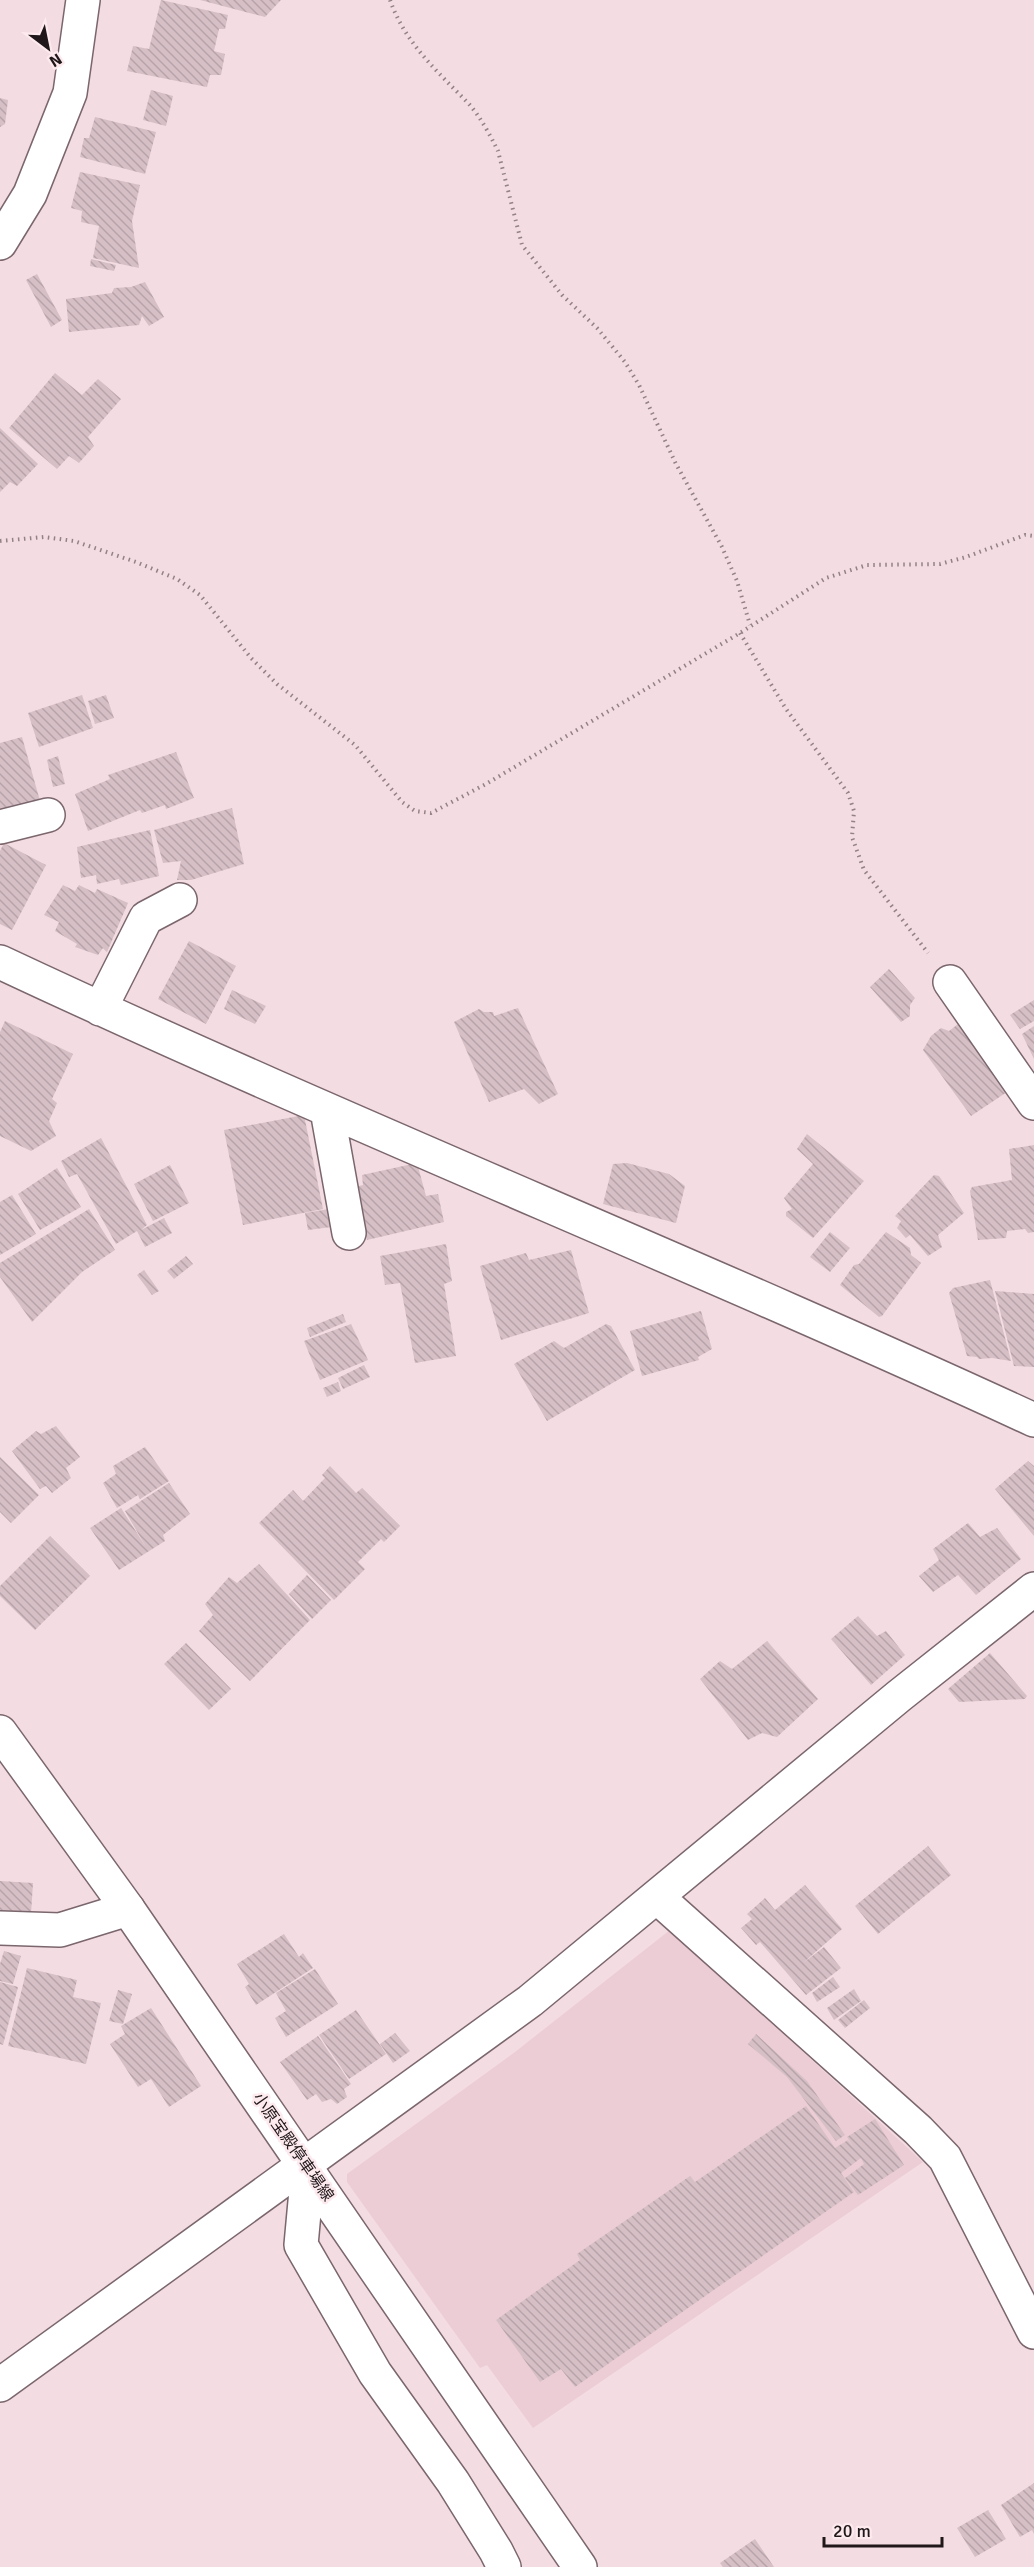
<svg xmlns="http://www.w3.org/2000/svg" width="1034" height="2567" viewBox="0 0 1034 2567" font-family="Signika,'Noto Sans JP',sans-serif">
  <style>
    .built { fill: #eccdd5 }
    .building { fill: url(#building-back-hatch) }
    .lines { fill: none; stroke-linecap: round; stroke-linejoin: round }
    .minor-casing { stroke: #7a666c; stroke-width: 36 }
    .secondary-casing { stroke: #7a666c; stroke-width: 36 }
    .path { stroke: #928286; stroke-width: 4; stroke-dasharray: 1.5 4.5; stroke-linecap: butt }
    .minor { stroke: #fff; stroke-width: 33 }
    .secondary { stroke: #fff; stroke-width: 33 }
    .labels { text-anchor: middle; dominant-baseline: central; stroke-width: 5; stroke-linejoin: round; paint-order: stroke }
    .street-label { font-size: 16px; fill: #1f1719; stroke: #fdeaef }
  </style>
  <defs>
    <pattern id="building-back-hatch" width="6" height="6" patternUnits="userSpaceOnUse" patternTransform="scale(1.5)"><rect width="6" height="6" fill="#d6c0c6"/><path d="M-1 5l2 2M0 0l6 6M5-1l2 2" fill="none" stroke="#b7a4aa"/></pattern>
  </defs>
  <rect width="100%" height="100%" fill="#f3dce2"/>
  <!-- built -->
  <path class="built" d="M670 1930 923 2162 533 2428 487 2365 480 2368 347 2182V2174L515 2052Z"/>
  <!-- building -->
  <path class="building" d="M161 0 228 15 225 29H219L214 51 225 54 221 75H210L207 87 127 71 133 46 149 49Z
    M200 0H281L265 17Z
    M151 90 173 96 166 126 143 120Z
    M0 98 8 100 5 124 0 127Z
    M95 117 156 132 145 174 80 157 84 138H89Z
    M80 172 140 185 132 221 139 268 93 258 99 226 81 222 82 211 71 208Z
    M91 259 116 265 114 271 90 266Z
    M37 274 62 320 51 327 26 280Z
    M145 282 164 317 149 326 142 316 139 325 69 332 66 299 112 293 114 288 131 287Z
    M55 373 82 395 98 379 121 399 88 437 94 446 79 463 69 456 57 469 9 428Z
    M0 428 38 464 17 486 10 482 0 492Z
    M82 695 93 728 39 747 28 713Z
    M106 695 114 718 95 724 88 701Z
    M22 737 40 801 0 812V743Z
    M176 752 194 798 166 809 165 805 142 813 140 810 88 831 75 794 110 779 108 775Z
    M58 756 65 784 53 787 47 760Z
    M232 808 244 864 191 880H177L181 861 163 863 154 830Z
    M150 830 159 876 121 885 119 879 97 884 96 875 81 878 77 847Z
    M4 843 46 865 12 930 0 924V851Z
    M63 885 75 891 79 885 95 893 97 889 128 903 107 952 103 948 98 955 75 947 77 944 55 931 59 922 44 915Z
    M189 941 236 966 206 1024 158 999Z
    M889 969 915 998 910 1005V1016L901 1022 870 987Z
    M232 990 266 1006 255 1024 224 1009Z
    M1034 1000V1021L1020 1029 1010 1015Z
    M518 1008 558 1094 539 1104 524 1089 489 1102 454 1022 479 1009 484 1012H493L494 1016Z
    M5 1021 73 1054 52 1099 57 1103 49 1121 56 1136 31 1151 0 1136V1032Z
    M962 1021 1010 1090 971 1116 923 1050 931 1036 941 1028 949 1031Z
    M1034 1026V1059L1022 1034Z
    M304 1115 323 1209 243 1225 224 1130Z
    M807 1134 864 1181 813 1238 786 1216V1212L792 1209 784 1198 813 1164 797 1149Z
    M101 1138 147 1225 141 1230 164 1218 172 1233 145 1247 137 1231 116 1244 77 1174 69 1177 61 1161Z
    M1034 1145V1232L1028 1233 1025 1229 1007 1231 1006 1238 978 1240 970 1191 972 1187 1012 1180 1009 1149Z
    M417 1163 426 1196 438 1194 444 1222 367 1240 355 1187 363 1185 362 1175Z
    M627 1163 669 1174 685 1186 676 1223 603 1204 613 1164Z
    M170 1165 189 1203 153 1221 134 1184Z
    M57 1168 81 1207 40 1230 18 1194Z
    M934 1175 939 1176 964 1213 938 1235 942 1247 928 1256 910 1235 906 1238 897 1228 901 1221 895 1216Z
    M12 1195 36 1234 0 1255V1202Z
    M89 1209 115 1250 82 1272 32 1322 0 1277V1263Z
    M329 1209 331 1227 308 1230 305 1213Z
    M830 1232 850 1248 830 1272 810 1257Z
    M886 1232 910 1248 911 1255 921 1263 882 1316 879 1317 840 1285 854 1265 859 1264Z
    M446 1244 452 1281 444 1284 456 1356 415 1363 400 1283 385 1285 380 1256Z
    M571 1250 589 1313 501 1340 480 1266 526 1253 529 1260Z
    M186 1256 193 1264 174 1279 167 1271Z
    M144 1270 159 1291 152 1295 137 1275Z
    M990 1280 1011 1361 992 1358 979 1359 977 1357 967 1356 949 1293 953 1288Z
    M995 1291 1034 1294V1367L1014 1366Z
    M701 1311 712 1349 698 1357 699 1360 642 1376 630 1331Z
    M343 1314 346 1322 310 1337 307 1328Z
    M351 1324 368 1360 320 1380 304 1341Z
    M606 1324 611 1326 635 1370 547 1421 514 1364 554 1341 564 1348Z
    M364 1365 370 1377 343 1389 338 1378Z
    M338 1382 341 1391 327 1397 323 1388Z
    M56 1426 80 1457 66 1468 71 1478 52 1493 46 1486 40 1489 12 1451 36 1431 41 1434Z
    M145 1447 169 1481 140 1499 138 1495 117 1508 103 1483 116 1474 113 1466Z
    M0 1457 39 1495 11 1523 0 1512Z
    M1028 1461 1034 1466V1536L995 1489Z
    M330 1466 356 1493 362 1488 400 1526 384 1542 381 1539 358 1562 365 1569 334 1600 259 1523 293 1490 303 1501 325 1478 322 1475Z
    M169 1483 190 1514 163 1535 165 1541 119 1570 90 1528 121 1508 146 1547 125 1511Z
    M968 1523 980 1537 997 1528 1021 1559 976 1595 958 1575 933 1592 919 1576 939 1560 933 1549Z
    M50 1536 90 1576 35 1630 0 1596V1586Z
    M259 1564 310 1620 250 1681 199 1631 213 1615 205 1604 229 1577 237 1583Z
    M307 1575 331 1600 312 1619 289 1594Z
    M858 1616 877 1636 886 1631 905 1655 871 1685 831 1639Z
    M767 1641 818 1699 777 1737 762 1733 748 1740 700 1679 720 1661 732 1669Z
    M186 1643 231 1689 209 1710 164 1664Z
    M990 1653 1027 1696 1025 1699 959 1702 948 1689Z
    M928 1846 951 1875 878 1934 855 1906Z
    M0 1881 33 1883 31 1914 0 1912Z
    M805 1885 842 1929 803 1963 824 1947 841 1968 806 1995 760 1942 756 1945 741 1928 752 1919 747 1914 765 1898 775 1910Z
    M284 1934 299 1957 303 1953 313 1968 256 2005 245 1987 249 1984 237 1964Z
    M4 1951 21 1956 13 1984 0 1981V1964Z
    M27 1968 77 1980 73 1997 101 2003 86 2064 8 2046Z
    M315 1969 338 2004 286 2037 275 2018 286 2011 276 1993Z
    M833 1977 840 1987 817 2002 812 1993Z
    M0 1982 18 1987 3 2045 0 2044Z
    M854 1989 861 2001 834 2020 827 2008Z
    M118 1990 132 1994 123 2024 109 2021Z
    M864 2000 870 2008 845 2028 838 2020Z
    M151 2008 201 2086 169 2107 151 2079 138 2087 110 2044 125 2034 121 2026Z
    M356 2010 386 2054 349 2079 319 2035Z
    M395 2033 410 2051 393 2063 380 2044Z
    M756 2034 807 2081 845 2135 836 2141 787 2077 748 2044Z
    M318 2036 351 2084 344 2089 347 2097 337 2104 331 2099 322 2102 316 2094 307 2100 280 2062Z
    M806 2106 835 2148 848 2140 854 2148 847 2137 875 2119 904 2165 858 2195 845 2178 864 2164 861 2158 841 2173 854 2192 575 2387 561 2369 540 2382 496 2320 580 2260 577 2254 690 2176 695 2182Z
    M1034 2483V2534L1032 2530 1020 2537 1001 2505Z
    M988 2510 1006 2539 975 2557 957 2528Z
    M755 2539 774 2567H723L720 2563Z"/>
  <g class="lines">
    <defs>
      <path id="minor" d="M0 827 48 815
        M0 962C341 1122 692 1262 1034 1420
        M950 982 1034 1103
        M100 1009 146 918 180 900
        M327 1110 349 1233
        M657 1897 918 2130 945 2158 1034 2332
        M0 1928 60 1930 128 1909
        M308 2169 301 2245 375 2373 453 2482 496 2551 504 2567
        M0 2385 530 2001 899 1696 1034 1589"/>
      <path id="secondary" d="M0 243 30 194 70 93 83 0
        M0 1732 128 1909 580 2567"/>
    </defs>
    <!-- minor casing -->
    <use href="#minor" class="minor-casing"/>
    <!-- secondary casing -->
    <use href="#secondary" class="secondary-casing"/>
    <!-- path -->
    <path class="path" d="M390 0C405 43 437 71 468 103 480 116 490 135 498 151L522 245 562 295 597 328 625 362 639 385 676 464 722 547 737 581 750 625
      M0 541 44 537 74 541 136 562 177 579 200 595 251 658 277 684 355 745 402 802 415 811 431 813 486 784 740 633 826 578 867 565 940 564 966 557 1025 535 1034 536
      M740 633 786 709 848 793 854 811 852 837 864 870 928 953"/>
    <!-- minor -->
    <use href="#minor" class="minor"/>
    <!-- secondary -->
    <use href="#secondary" class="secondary"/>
  </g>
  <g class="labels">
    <!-- street labels -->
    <g class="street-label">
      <text transform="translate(293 2147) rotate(55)">小原宝殿停車場線</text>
    </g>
  </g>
  <!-- north arrow -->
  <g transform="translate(48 48) rotate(148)" stroke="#fdeaef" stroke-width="4.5" paint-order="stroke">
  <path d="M0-4.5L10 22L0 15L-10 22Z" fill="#1f1719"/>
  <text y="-9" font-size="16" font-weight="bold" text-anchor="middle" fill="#1f1719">N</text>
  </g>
  <!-- scale -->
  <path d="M824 2537v9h118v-9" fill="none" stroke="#1f1719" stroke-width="3"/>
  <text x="833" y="2537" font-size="18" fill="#1f1719" stroke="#fdeaef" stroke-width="4.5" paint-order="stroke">20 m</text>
</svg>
